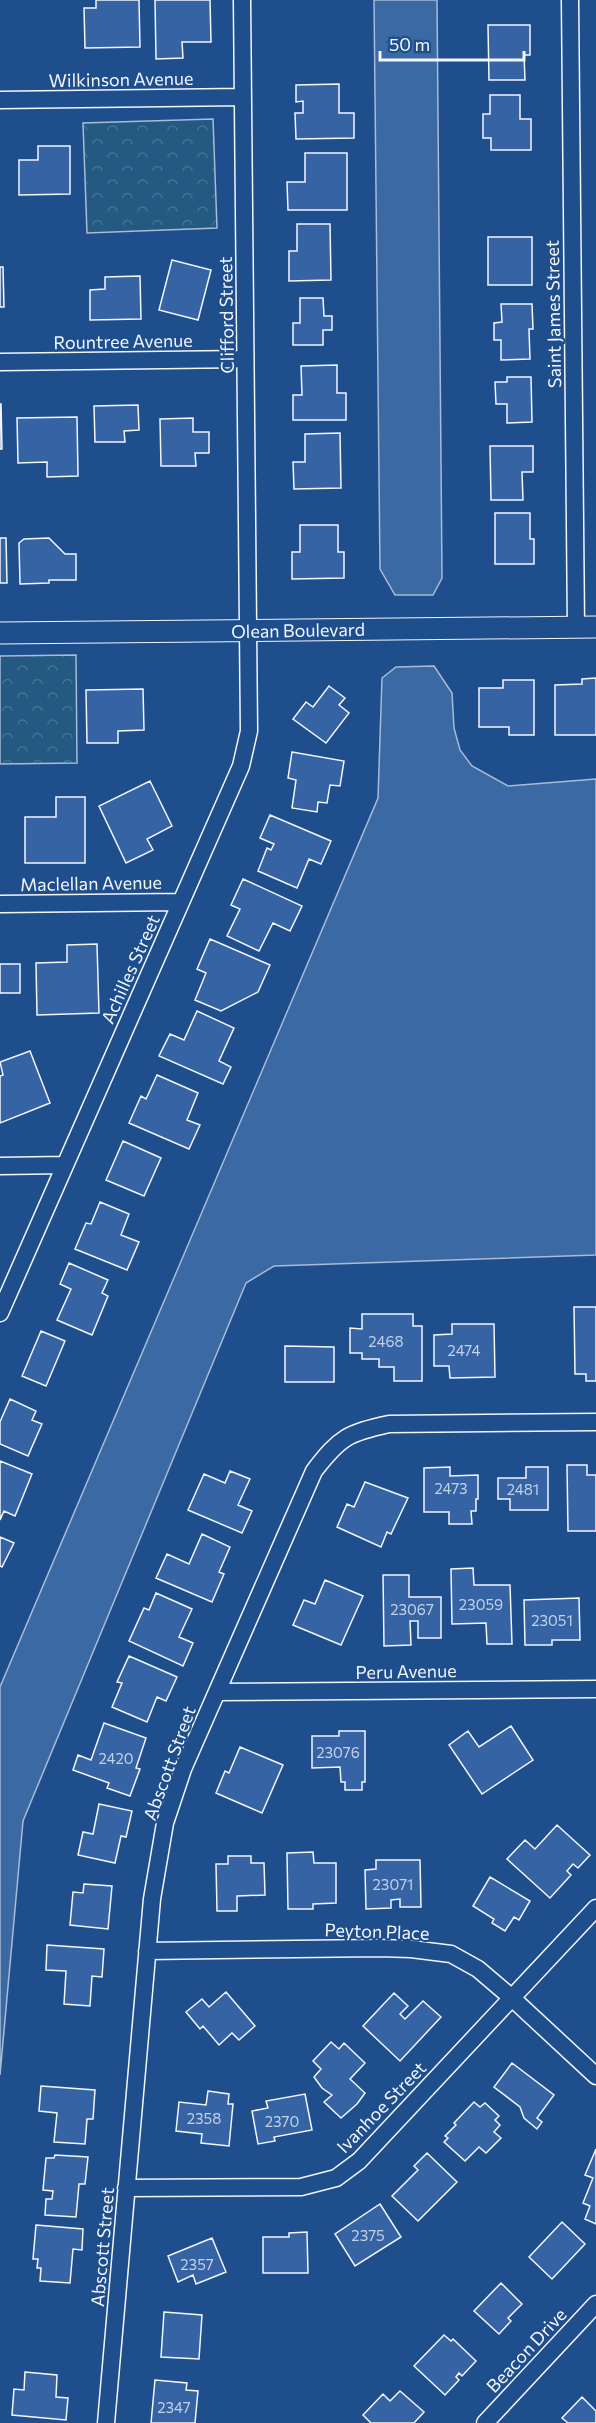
<svg xmlns="http://www.w3.org/2000/svg" width="596" height="2423" viewBox="0 0 596 2423" font-family="Commissioner,sans-serif">
  <style>
    .forest { fill: url(#forest-crowns); stroke: #a8bbd7; stroke-width: 1.5 }
    .water { fill: #3b69a3; stroke: #a8bbd7; stroke-width: 1.5 }
    .building { fill: #3563a3; stroke: #f2f6ff; stroke-width: 1.5 }
    .lines { fill: none; stroke-linecap: round; stroke-linejoin: round }
    .minor-casing { stroke: #f2f6ff; stroke-width: 19 }
    .tertiary-casing { stroke: #f2f6ff; stroke-width: 23 }
    .minor { stroke: #1f4e8c; stroke-width: 16 }
    .tertiary { stroke: #1f4e8c; stroke-width: 21 }
    .labels { text-anchor: middle; dominant-baseline: central; stroke-width: 4.5; stroke-linejoin: round; paint-order: stroke }
    .number-label { font-size: 15px; fill: #c3d1e8 }
    .street-label { font-size: 18px; fill: #f2f6ff; stroke: #1f4e8c }
  </style>
  <defs>
    <pattern id="forest-crowns" width="20" height="18" patternUnits="userSpaceOnUse" patternTransform="scale(1.5)"><rect width="20" height="18" fill="#245a82"/><path d="M2 6a3 3 0 1 1 6 0M12 15a3 3 0 1 1 6 0" fill="none" stroke="#447295"/></pattern>
  </defs>
  <rect width="100%" height="100%" fill="#1f4e8c"/>
  <!-- forest -->
  <path class="forest" d="M213 119 217 228 87 233 83 123Z
    M76 655 77 763 0 764V656Z"/>
  <!-- water -->
  <path class="water" d="M374 0H437L442 578 433 595H395L380 569Z
    M434 666 452 693 454 728 460 750 472 766 508 786 596 779V1255L274 1266 246 1283 23 1821 0 2075V1687L378 798 382 678 396 667Z"/>
  <!-- building -->
  <path class="building" d="M96 0H139L140 47 85 48 84 8H96Z
    M155 0H210L211 42H182L183 58 156 59Z
    M488 25H530V55H524L525 80H489Z
    M339 84V113H354V138L296 139 295 113H303V101L296 102V85Z
    M490 95H520V119H531V150H491V138H483V114H490Z
    M38 146H70V194L19 195V160H38Z
    M305 153H347V210H288L287 182H305Z
    M297 224H330L331 280 289 281V251H297Z
    M488 237H532V285H488Z
    M172 260 211 270 198 320 159 310Z
    M0 267H3L4 307H0Z
    M140 276 141 319 90 320V290L105 289V277Z
    M300 298H323L324 316H332V330H323V345H293V323H300Z
    M501 304H532L533 329H529L530 359 501 360V340H494V323L502 322Z
    M337 365V393H346V420H293V395H302L301 366Z
    M507 377H531L532 422 507 423V404H496L495 382H507Z
    M0 404H1L2 449H0Z
    M138 405 139 430 124 431 125 442H95L94 406Z
    M77 417 78 476 47 477V462L18 463 17 418Z
    M193 418V432H209V453H195L196 466H161L160 419Z
    M340 433 341 488 294 489 293 462H305V434Z
    M490 446H533V472H522L523 500H491Z
    M495 513H530V539H534V564H495Z
    M300 525H338V552H344V578L292 579V552H300Z
    M0 538H6L7 583H0Z
    M49 538 65 554H76V580H49V583L20 584 19 543 24 539Z
    M596 678V735H555V685L582 684V679Z
    M503 680H534V735H509V727H479V688H503Z
    M329 686 345 698 339 705 349 713 326 743 293 719 306 702 313 707Z
    M143 689 144 730 118 731V743H87L86 690Z
    M292 752 344 761 340 786 330 785 327 803 318 802 317 812 292 808 296 780 288 778Z
    M150 781 172 826 147 839 153 850 126 863 99 806Z
    M56 797H85V863H25V817H56Z
    M270 815 331 841 321 864 309 859 297 888 258 871 267 848 271 850 274 844 260 838Z
    M243 879 302 906 290 931 273 923 259 951 227 936 240 909 231 905Z
    M210 939 270 965 258 992 221 1011 195 1000 206 973 197 969Z
    M97 944 99 1013 37 1015 36 963 67 962V945Z
    M0 964H20V993H0Z
    M197 1011 234 1028 219 1061 231 1067 223 1084 159 1056 170 1034 184 1040Z
    M30 1051 50 1103 0 1123V1076L3 1075 0 1062Z
    M157 1075 198 1093 187 1120 200 1125 189 1149 129 1123 141 1096 146 1099Z
    M123 1141 161 1158 144 1196 106 1180Z
    M100 1202 129 1214 121 1235 139 1242 127 1270 75 1249 86 1223 91 1224Z
    M69 1263 108 1280 102 1293 108 1296 92 1335 57 1320 71 1289 60 1284Z
    M574 1307H596V1381H586V1374H575Z
    M362 1314H413V1326H422V1381H394V1367H379V1359H362V1353H350V1328L362 1329Z
    M452 1324H494L495 1377 450 1378 449 1366H434V1335L452 1334Z
    M41 1331 65 1341 46 1386 22 1376Z
    M285 1346 334 1347V1382H285Z
    M10 1399 36 1411 32 1420 42 1424 28 1456 0 1444V1422Z
    M0 1461 32 1474 15 1516 4 1511 0 1520Z
    M567 1465H587V1475H596V1531H568Z
    M450 1467V1476L478 1475V1499H476V1511H471L472 1524H449V1512H424V1468Z
    M526 1467H548V1510H510V1499H498V1478H526Z
    M230 1471 250 1479 238 1505 252 1511 242 1533 188 1510 204 1474 225 1483Z
    M365 1482 408 1498 391 1534 387 1532 381 1547 337 1527 347 1504 354 1507Z
    M202 1534 230 1547 219 1572 224 1574 212 1602 156 1578 167 1554 189 1564Z
    M0 1537 14 1543 2 1567 0 1566Z
    M473 1568 474 1585H510L512 1644H487L486 1623 452 1624 451 1569Z
    M383 1575H409V1597H441V1638H418V1621H410L411 1645 384 1646Z
    M325 1580 363 1596 341 1645 293 1625 304 1600 315 1604Z
    M156 1593 192 1609 179 1637 193 1643 183 1666 129 1641 144 1608 149 1610Z
    M579 1598 580 1640H552V1645H525L524 1600Z
    M129 1656 177 1677 166 1701 157 1697 147 1722 112 1707 122 1683 117 1682Z
    M104 1723 146 1738 136 1768 140 1769 130 1796 107 1788 109 1783 73 1770 78 1755 91 1760Z
    M511 1726 533 1760 482 1794 449 1745 468 1731 479 1747Z
    M339 1731H365V1782H362V1790H345V1782H341L340 1767 312 1768V1736H339Z
    M240 1747 283 1765 262 1813 216 1793 225 1771 229 1773Z
    M99 1804 132 1811 126 1837 121 1836 115 1863 78 1855 83 1832 93 1834Z
    M557 1825 590 1855 578 1868 573 1864 567 1871 571 1875 550 1898 507 1859 525 1840 535 1849Z
    M313 1852 314 1863H336V1903L313 1904V1909H288L287 1853Z
    M228 1856H251V1863H264L265 1895 237 1896V1911H217L216 1864H228Z
    M376 1860H420L421 1907H400V1899L391 1900V1908L366 1909 365 1870 376 1869Z
    M490 1877 530 1901 519 1920 514 1917 505 1931 492 1923 494 1919 473 1906Z
    M84 1884 112 1886 108 1929 70 1925 73 1892 83 1893Z
    M47 1945 104 1949 102 1977 92 1976 90 2006 64 2004 66 1971 46 1970Z
    M226 1992 255 2026 239 2040 232 2033 219 2045 203 2026 200 2029 186 2012 202 1999 209 2007Z
    M394 1993 408 2006 400 2014 405 2019 423 2001 441 2017 400 2061 363 2026Z
    M331 2042 339 2049 344 2043 365 2063 350 2079 365 2093 357 2104 341 2118 324 2102 332 2095 322 2088 314 2077 321 2069 313 2061Z
    M512 2063 554 2095 537 2118 542 2122 537 2129 524 2118 520 2107 494 2087Z
    M41 2086 95 2090 93 2119H87L85 2144 54 2142 57 2113 39 2111Z
    M208 2091 229 2094 228 2104H233L229 2146 201 2143 202 2134 176 2131 179 2102 206 2105Z
    M305 2094 312 2130 274 2137 275 2141 258 2144 252 2111 268 2108 266 2101Z
    M474 2102 480 2107 485 2103 499 2116 495 2120 500 2125 494 2132 501 2138 486 2153 479 2147 465 2161 444 2142 448 2138 445 2136 456 2125 454 2123Z
    M596 2149V2224L585 2219 590 2206 583 2203 593 2178 585 2175Z
    M427 2153 457 2182 418 2221 392 2196 418 2170 414 2166Z
    M55 2155 88 2157 85 2184H79L76 2217 45 2215 46 2199H52L53 2191 43 2190 46 2158H54Z
    M380 2204 401 2237 355 2266 335 2234Z
    M562 2222 585 2244 552 2279 529 2257Z
    M36 2225 83 2229 82 2250 73 2249 70 2283 40 2281 41 2268H37L38 2259H33Z
    M307 2232 308 2273H263V2237H289V2233Z
    M212 2238 226 2272 196 2284 193 2275 178 2282 168 2256Z
    M501 2283 522 2304 508 2318 511 2321 499 2334 474 2311Z
    M164 2312 202 2315 199 2359 161 2357Z
    M444 2335 451 2341 453 2339 476 2361 462 2376 459 2373 456 2377 459 2380 445 2395 414 2366Z
    M25 2372 57 2375 56 2397 68 2398 66 2420 12 2415 14 2389 24 2390Z
    M155 2380 187 2383 186 2390 198 2391 195 2423H151Z
    M400 2391 424 2412 414 2423H371L363 2415 383 2394 390 2401Z
    M582 2397 596 2411V2423H568L562 2418Z"/>
  <g class="lines">
    <defs>
      <path id="minor" d="M570 0 576 628
        M0 100 243 97
        M0 362 245 359
        M0 904 181 902
        M0 1166 65 1165
        M0 1313 241 766 249 731 242 0
        M217 1692 596 1689
        M147 1951 379 1948 411 1949 451 1954 478 1969 512 1998 596 2076
        M126 2188 301 2187 336 2178 359 2161 596 1908
        M106 2423 152 1899 165 1823 183 1769 314 1471C340 1437 348 1433 389 1424L596 1422
        M485 2423 596 2304"/>
      <path id="tertiary" d="M0 633 596 627"/>
    </defs>
    <!-- minor casing -->
    <use href="#minor" class="minor-casing"/>
    <!-- tertiary casing -->
    <use href="#tertiary" class="tertiary-casing"/>
    <!-- minor -->
    <use href="#minor" class="minor"/>
    <!-- tertiary -->
    <use href="#tertiary" class="tertiary"/>
  </g>
  <g class="labels">
    <!-- number labels -->
    <g class="number-label">
      <text x="386" y="1341">2468</text>
      <text x="464" y="1350">2474</text>
      <text x="451" y="1488">2473</text>
      <text x="523" y="1489">2481</text>
      <text x="481" y="1604">23059</text>
      <text x="412" y="1609">23067</text>
      <text x="552" y="1620">23051</text>
      <text x="338" y="1752">23076</text>
      <text x="116" y="1758">2420</text>
      <text x="393" y="1884">23071</text>
      <text x="204" y="2118">2358</text>
      <text x="282" y="2121">2370</text>
      <text x="368" y="2235">2375</text>
      <text x="197" y="2264">2357</text>
      <text x="174" y="2407">2347</text>
    </g>
    <!-- street labels -->
    <g class="street-label">
      <text transform="translate(121 79) rotate(-1)">Wilkinson Avenue</text>
      <text transform="translate(553 314) rotate(-91)">Saint James Street</text>
      <text transform="translate(226 315) rotate(-91)">Clifford Street</text>
      <text transform="translate(123 341) rotate(-1)">Rountree Avenue</text>
      <text transform="translate(298 630) rotate(-1)">Olean Boulevard</text>
      <text transform="translate(91 883) rotate(-1)">Maclellan Avenue</text>
      <text transform="translate(130 969) rotate(-66)">Achilles Street</text>
      <text transform="translate(406 1671) rotate(-1)">Peru Avenue</text>
      <text transform="translate(169 1763) rotate(-70)">Abscott Street</text>
      <text transform="translate(377 1931) rotate(2)">Peyton Place</text>
      <text transform="translate(381 2107) rotate(-46)">Ivanhoe Street</text>
      <text transform="translate(102 2247) rotate(-85)">Abscott Street</text>
      <text transform="translate(526 2350) rotate(-47)">Beacon Drive</text>
    </g>
  </g>
  <!-- scale -->
  <path d="M380 51v9h144v-9" fill="none" stroke="#f2f6ff" stroke-width="3"/>
  <text x="389" y="51" font-size="18" fill="#f2f6ff" stroke="#1f4e8c" stroke-width="4.5" paint-order="stroke">50 m</text>
</svg>
